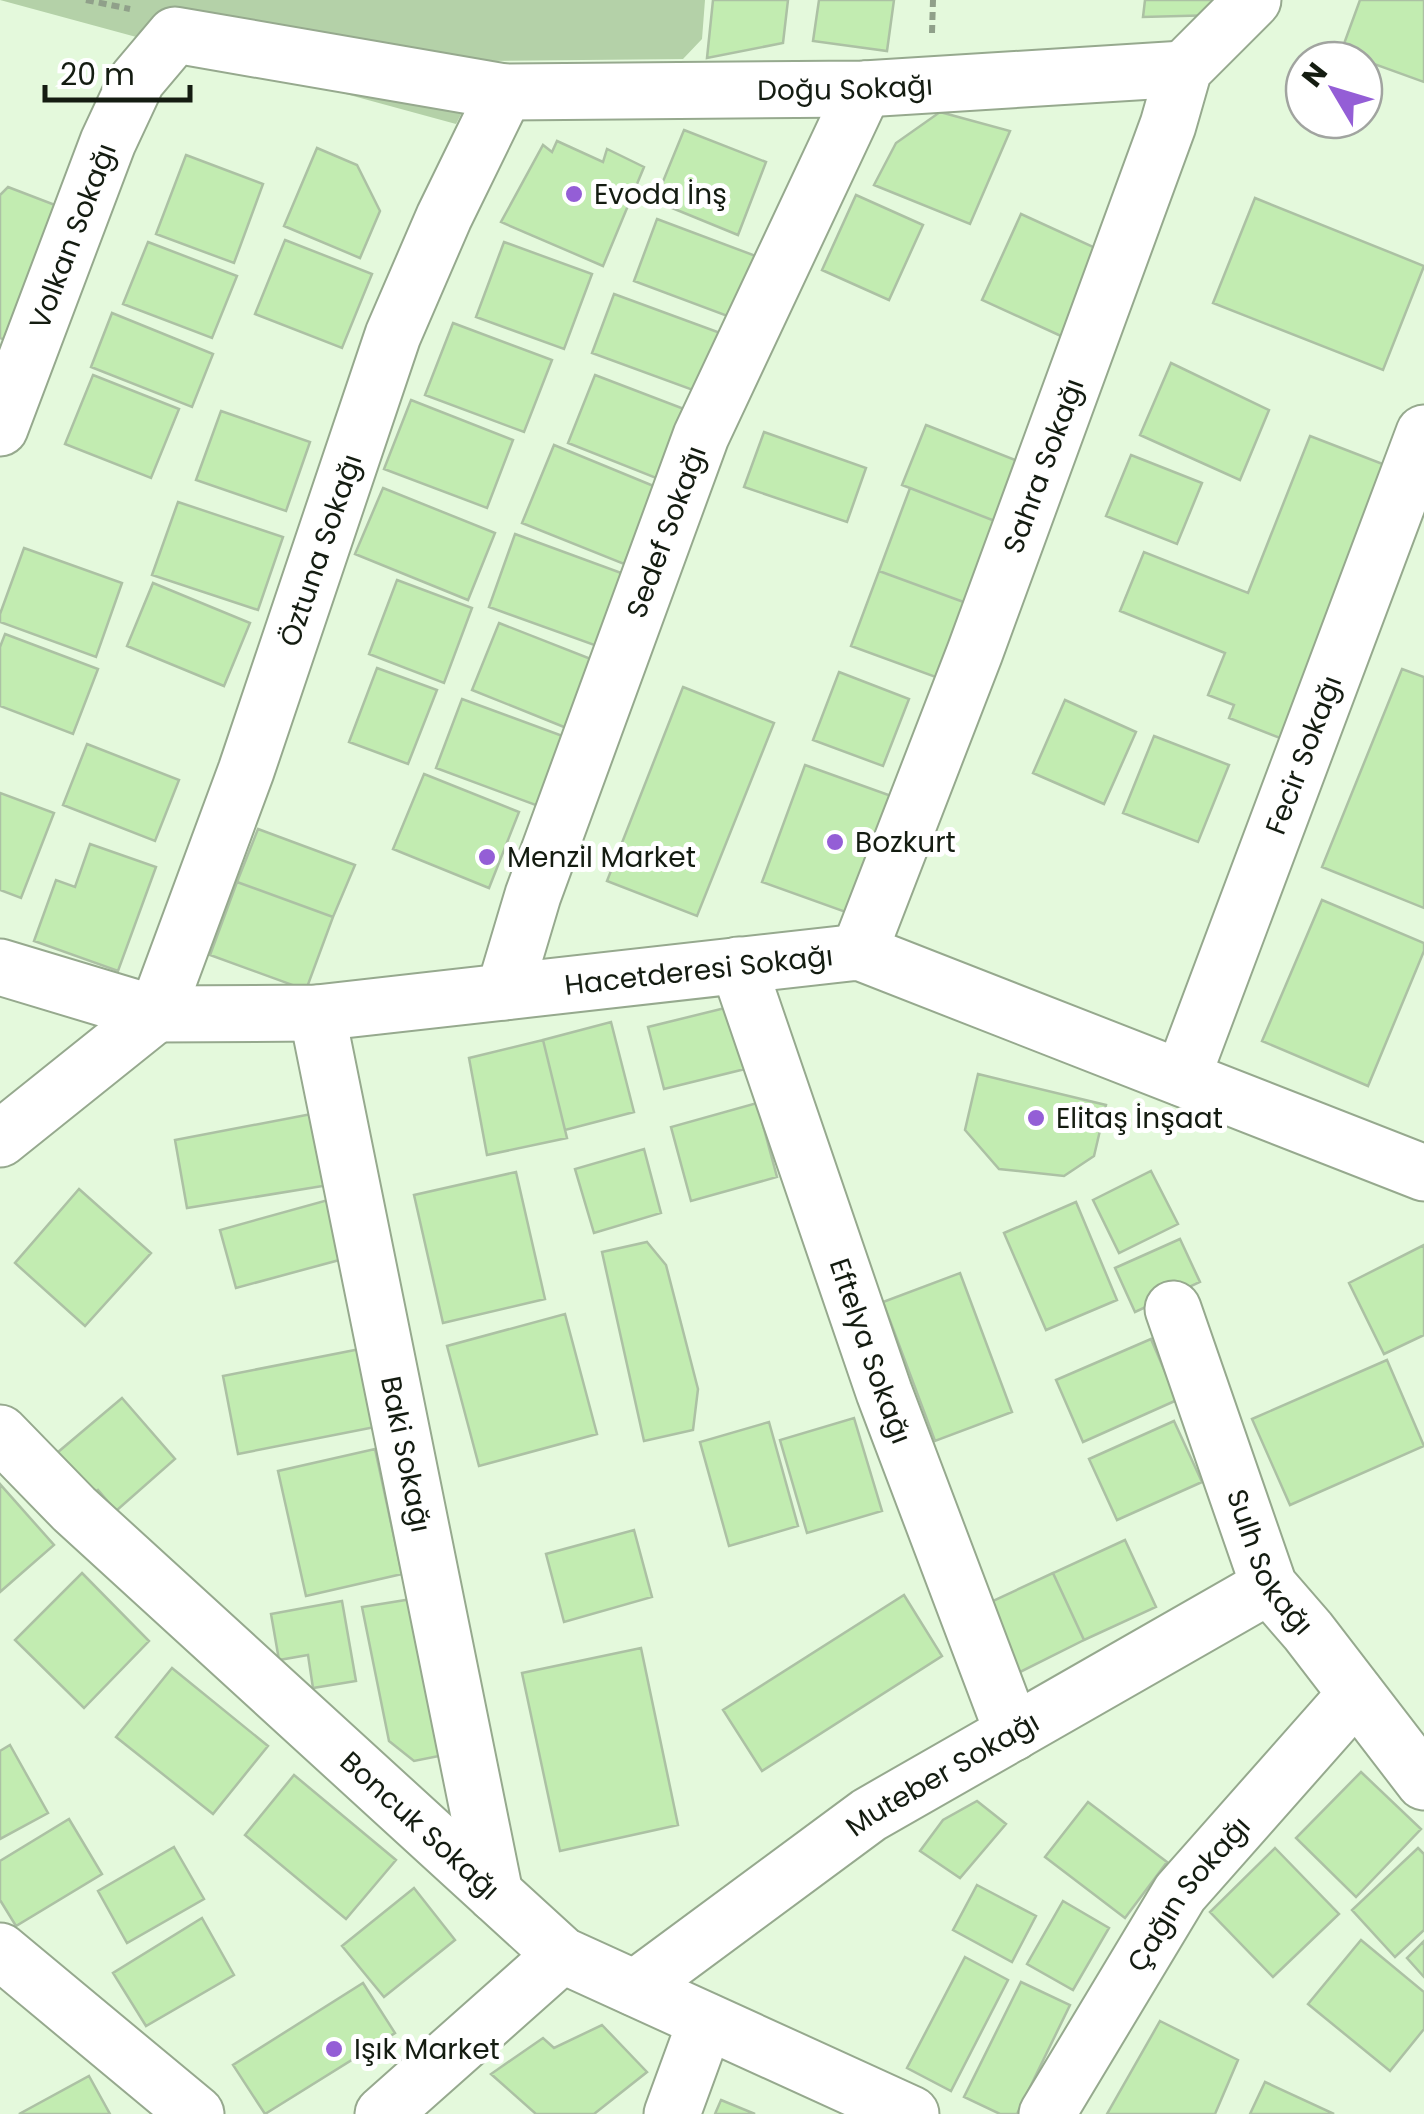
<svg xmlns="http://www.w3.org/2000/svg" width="1424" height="2114" viewBox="0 0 1424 2114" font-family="Poppins,sans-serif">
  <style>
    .green { fill: #b4d1a8 }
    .building { fill: #c2ecb1; stroke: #acc1a4; stroke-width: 2.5 }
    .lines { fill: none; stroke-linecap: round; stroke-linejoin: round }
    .minor-casing { stroke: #96a98e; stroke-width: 59 }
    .path { stroke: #90a08a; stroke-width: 6; stroke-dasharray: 8 5; stroke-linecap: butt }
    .minor { stroke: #fff; stroke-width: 55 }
    .poi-dot { fill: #945ed6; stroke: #fff; stroke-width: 4 }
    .labels { text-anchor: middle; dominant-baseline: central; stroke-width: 10; stroke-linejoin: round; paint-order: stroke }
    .street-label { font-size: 28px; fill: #141c11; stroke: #fff }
    .poi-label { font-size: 28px; fill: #141c11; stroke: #fff; text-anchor: start }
  </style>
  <rect width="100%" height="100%" fill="#e4f9dc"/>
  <!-- green -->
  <path class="green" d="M0 0H705L702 39 683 59 489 61 456 124Z"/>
  <!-- building -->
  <path class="building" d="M713 0H788L783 43 707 58Z
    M819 0H894L887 51 813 41Z
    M1145 0H1231L1219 15 1143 17Z
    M1360 0H1424V82L1341 52Z
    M940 112 1010 131 970 224 874 185 896 143Z
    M684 130 766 162 738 235 655 201Z
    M557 141 603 162 607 149 644 167 603 266 501 222 543 145 552 152Z
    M317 148 357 165 380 211 360 258 284 226Z
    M186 155 263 184 234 263 156 234Z
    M8 187 55 205 5 340 0 338V195Z
    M856 195 923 225 889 300 822 270Z
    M1255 198 1424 266 1383 370 1213 303Z
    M1021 214 1100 250 1061 336 982 300Z
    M657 219 761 258 738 320 634 281Z
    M285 240 372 274 342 348 255 314Z
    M148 242 237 276 212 338 123 304Z
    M504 242 592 274 564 349 476 317Z
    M614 294 723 334 701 393 592 353Z
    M112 313 213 354 192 407 91 367Z
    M453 323 552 360 524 432 425 395Z
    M1171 363 1269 410 1240 480 1140 435Z
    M93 375 179 409 151 478 65 444Z
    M595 375 684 409 656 478 568 443Z
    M411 400 513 440 487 508 384 469Z
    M221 411 310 442 286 511 196 480Z
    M926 425 1023 463 1000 523 902 485Z
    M764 432 866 468 847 522 744 487Z
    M1310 436 1393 468 1285 740 1229 718 1234 705 1208 695 1225 653 1120 611 1144 552 1248 593Z
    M554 445 656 487 624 564 522 523Z
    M1131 455 1202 483 1177 544 1106 516Z
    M383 488 495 533 468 600 355 554Z
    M910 488 1000 523 969 604 879 571Z
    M178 502 283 537 258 610 152 575Z
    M515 534 624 574 597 646 489 607Z
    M24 548 122 583 96 657 0 622V614Z
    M879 571 969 604 941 679 851 646Z
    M397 580 472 608 444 683 369 654Z
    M153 583 250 623 224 686 127 646Z
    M499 623 601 663 574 731 472 690Z
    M5 634 98 669 73 734 0 706V647Z
    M377 668 437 690 408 764 349 742Z
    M1402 669 1424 677V908L1322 867Z
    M839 672 909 699 883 766 813 740Z
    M683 687 774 723 697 916 607 881Z
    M462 699 568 738 541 807 436 768Z
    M1065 700 1136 732 1104 804 1033 773Z
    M1154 736 1229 765 1198 842 1123 813Z
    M87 744 179 780 155 841 63 805Z
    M805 765 908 802 865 919 762 882Z
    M424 774 519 812 489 888 393 849Z
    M0 793 54 813 21 898 0 890Z
    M258 829 355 865 333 917 237 882Z
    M90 844 156 867 118 971 34 941 56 880 75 887Z
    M237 882 333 917 306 990 210 955Z
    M1322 900 1424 943V951L1368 1086 1262 1041Z
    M729 1007 745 1069 664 1089 648 1027Z
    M611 1022 634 1112 565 1130 543 1040Z
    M543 1040 567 1138 487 1155 469 1058Z
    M978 1074 1106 1105 1094 1156 1064 1176 999 1169 965 1130Z
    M757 1103 777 1177 691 1201 671 1127Z
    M322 1112 335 1184 187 1208 175 1140Z
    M644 1149 661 1213 594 1233 575 1169Z
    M1151 1171 1178 1224 1119 1253 1093 1200Z
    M516 1172 545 1299 443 1323 414 1195Z
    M79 1189 151 1253 85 1326 15 1263Z
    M328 1200 343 1259 236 1288 220 1230Z
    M1076 1202 1117 1300 1046 1330 1004 1233Z
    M1180 1239 1200 1282 1135 1312 1115 1268Z
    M647 1242 666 1265 698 1389 693 1430 644 1441 602 1252Z
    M1424 1245V1335L1384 1354 1349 1283Z
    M960 1273 1012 1412 935 1441 883 1302Z
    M565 1314 597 1434 479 1466 447 1346Z
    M1151 1339 1177 1400 1083 1442 1056 1380Z
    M360 1349 375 1427 238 1454 223 1376Z
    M1387 1360 1424 1446 1290 1505 1252 1419Z
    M122 1398 175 1459 116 1511 98 1490 86 1499 51 1458Z
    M854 1418 882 1511 807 1533 780 1440Z
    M1174 1421 1202 1482 1117 1520 1089 1459Z
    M769 1422 798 1526 729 1546 700 1442Z
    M375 1449 402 1574 306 1596 278 1471Z
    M0 1484 54 1545 0 1592Z
    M634 1530 652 1597 564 1622 546 1554Z
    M1125 1540 1156 1607 1084 1640 1053 1573Z
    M82 1573 149 1641 84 1708 15 1640Z
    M1053 1573 1084 1640 1016 1674 982 1606Z
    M904 1595 942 1656 762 1771 723 1710Z
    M418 1598 449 1754 414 1761 389 1741 362 1607Z
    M342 1601 356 1681 313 1688 308 1655 279 1660 271 1614Z
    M641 1648 678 1825 560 1851 522 1673Z
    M172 1668 268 1746 213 1814 116 1737Z
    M10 1745 48 1813 0 1839V1751Z
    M1361 1772 1421 1829 1356 1897 1296 1838Z
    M294 1775 396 1860 346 1919 245 1835Z
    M977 1801 1006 1824 960 1878 920 1851 943 1820Z
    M1088 1802 1167 1862 1125 1918 1045 1857Z
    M69 1819 102 1874 16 1926 0 1900V1861Z
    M174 1847 204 1899 127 1943 98 1891Z
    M1275 1848 1339 1914 1273 1977 1210 1912Z
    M1418 1848 1424 1854V1930L1395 1957 1352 1910Z
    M977 1885 1036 1916 1012 1962 953 1930Z
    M414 1888 455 1940 384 1997 342 1946Z
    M1063 1901 1109 1928 1073 1990 1027 1964Z
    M202 1918 234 1975 146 2026 113 1973Z
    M1361 1940 1424 1992V2029L1390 2071 1308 2004Z
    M1424 1941V1977L1407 1958Z
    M965 1957 1008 1980 951 2091 907 2068Z
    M1021 1982 1070 2005 1017 2114H1000L964 2097Z
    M363 1983 395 2033 265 2114 233 2065Z
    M1160 2021 1238 2060 1215 2114H1107Z
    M602 2025 647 2072 594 2114H536L491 2074 543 2038 554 2048Z
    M89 2076 110 2114H19Z
    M1265 2082 1334 2114H1250Z
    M721 2100 755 2114H715Z"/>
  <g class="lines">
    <defs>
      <g id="minor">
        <path id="s1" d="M0 428 108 142 137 80 175 35 505 92 864 89 1184 69"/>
        <path id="s2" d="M859 952 975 652 1168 125 1184 69 1253 0"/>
        <path id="s3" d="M738 965 884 1392 1013 1733"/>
        <path id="s4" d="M0 967 156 1014 317 1013 859 952 1424 1173"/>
        <path id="s5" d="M504 992 533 895 701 436 864 89"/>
        <path id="s6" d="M317 1013 495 1894"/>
        <path id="s7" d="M1182 1078 1424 433"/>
        <path id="s8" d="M0 1139 156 1014 246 771 393 335 444 217 505 92"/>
        <path id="s9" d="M1173 1309 1269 1586 1308 1631 1424 1782"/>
        <path id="s10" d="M0 1433 74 1509 562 1955 911 2114"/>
        <path d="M0 1951 196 2114"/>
        <path id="s11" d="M635 1988 869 1815 1269 1586"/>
        <path d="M383 2114 562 1955"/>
        <path d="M672 2114 706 2021"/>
        <path id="s12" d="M1047 2114 1180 1893 1356 1694"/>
      </g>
    </defs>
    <!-- minor casing -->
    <use href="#minor" class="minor-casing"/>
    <!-- path -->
    <path class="path" d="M86 0 130 9
      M932 33 933 0"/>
    <!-- minor -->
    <use href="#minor" class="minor"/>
  </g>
  <!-- markers -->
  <g class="poi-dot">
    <circle cx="574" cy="194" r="10"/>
    <circle cx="835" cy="842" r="10"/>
    <circle cx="487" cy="857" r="10"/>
    <circle cx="1036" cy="1118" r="10"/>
    <circle cx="334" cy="2049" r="10"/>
  </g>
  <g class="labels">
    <!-- street labels -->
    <g class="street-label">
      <text stroke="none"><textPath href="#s1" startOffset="1108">Doğu Sokağı</textPath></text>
      <text stroke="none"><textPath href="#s1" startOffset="205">Volkan Sokağı</textPath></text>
      <text stroke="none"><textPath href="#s2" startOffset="520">Sahra Sokağı</textPath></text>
      <text stroke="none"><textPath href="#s5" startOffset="488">Sedef Sokağı</textPath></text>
      <text stroke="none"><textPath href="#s8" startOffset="692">Öztuna Sokağı</textPath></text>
      <text stroke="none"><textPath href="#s7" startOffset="345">Fecir Sokağı</textPath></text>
      <text stroke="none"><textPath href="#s4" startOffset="708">Hacetderesi Sokağı</textPath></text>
      <text stroke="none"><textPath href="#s3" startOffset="408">Eftelya Sokağı</textPath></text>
      <text stroke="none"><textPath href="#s6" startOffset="450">Baki Sokağı</textPath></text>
      <text stroke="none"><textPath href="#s9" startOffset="272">Sulh Sokağı</textPath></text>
      <text stroke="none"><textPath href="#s11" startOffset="375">Muteber Sokağı</textPath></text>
      <text stroke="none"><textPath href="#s10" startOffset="575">Boncuk Sokağı</textPath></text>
      <text stroke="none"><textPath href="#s12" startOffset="262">Çağın Sokağı</textPath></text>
    </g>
    <!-- poi labels -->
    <g class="poi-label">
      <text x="594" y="194">Evoda İnş</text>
      <text x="855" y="842">Bozkurt</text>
      <text x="507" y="857">Menzil Market</text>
      <text x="1056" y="1118">Elitaş İnşaat</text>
      <text x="354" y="2049">Işık Market</text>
    </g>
  </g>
  <!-- north arrow -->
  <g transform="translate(1334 90) rotate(308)"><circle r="48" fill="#ffffff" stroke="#a1a4a0" stroke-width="2.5"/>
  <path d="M0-8L18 38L0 25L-18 38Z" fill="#945ed6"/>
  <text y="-15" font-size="28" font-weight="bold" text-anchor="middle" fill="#141c11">N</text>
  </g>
  <!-- scale -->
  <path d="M45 85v15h145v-15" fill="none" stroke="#141c11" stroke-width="5"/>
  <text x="60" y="85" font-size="30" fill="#141c11" stroke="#ffffff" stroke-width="8" paint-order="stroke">20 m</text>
</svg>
